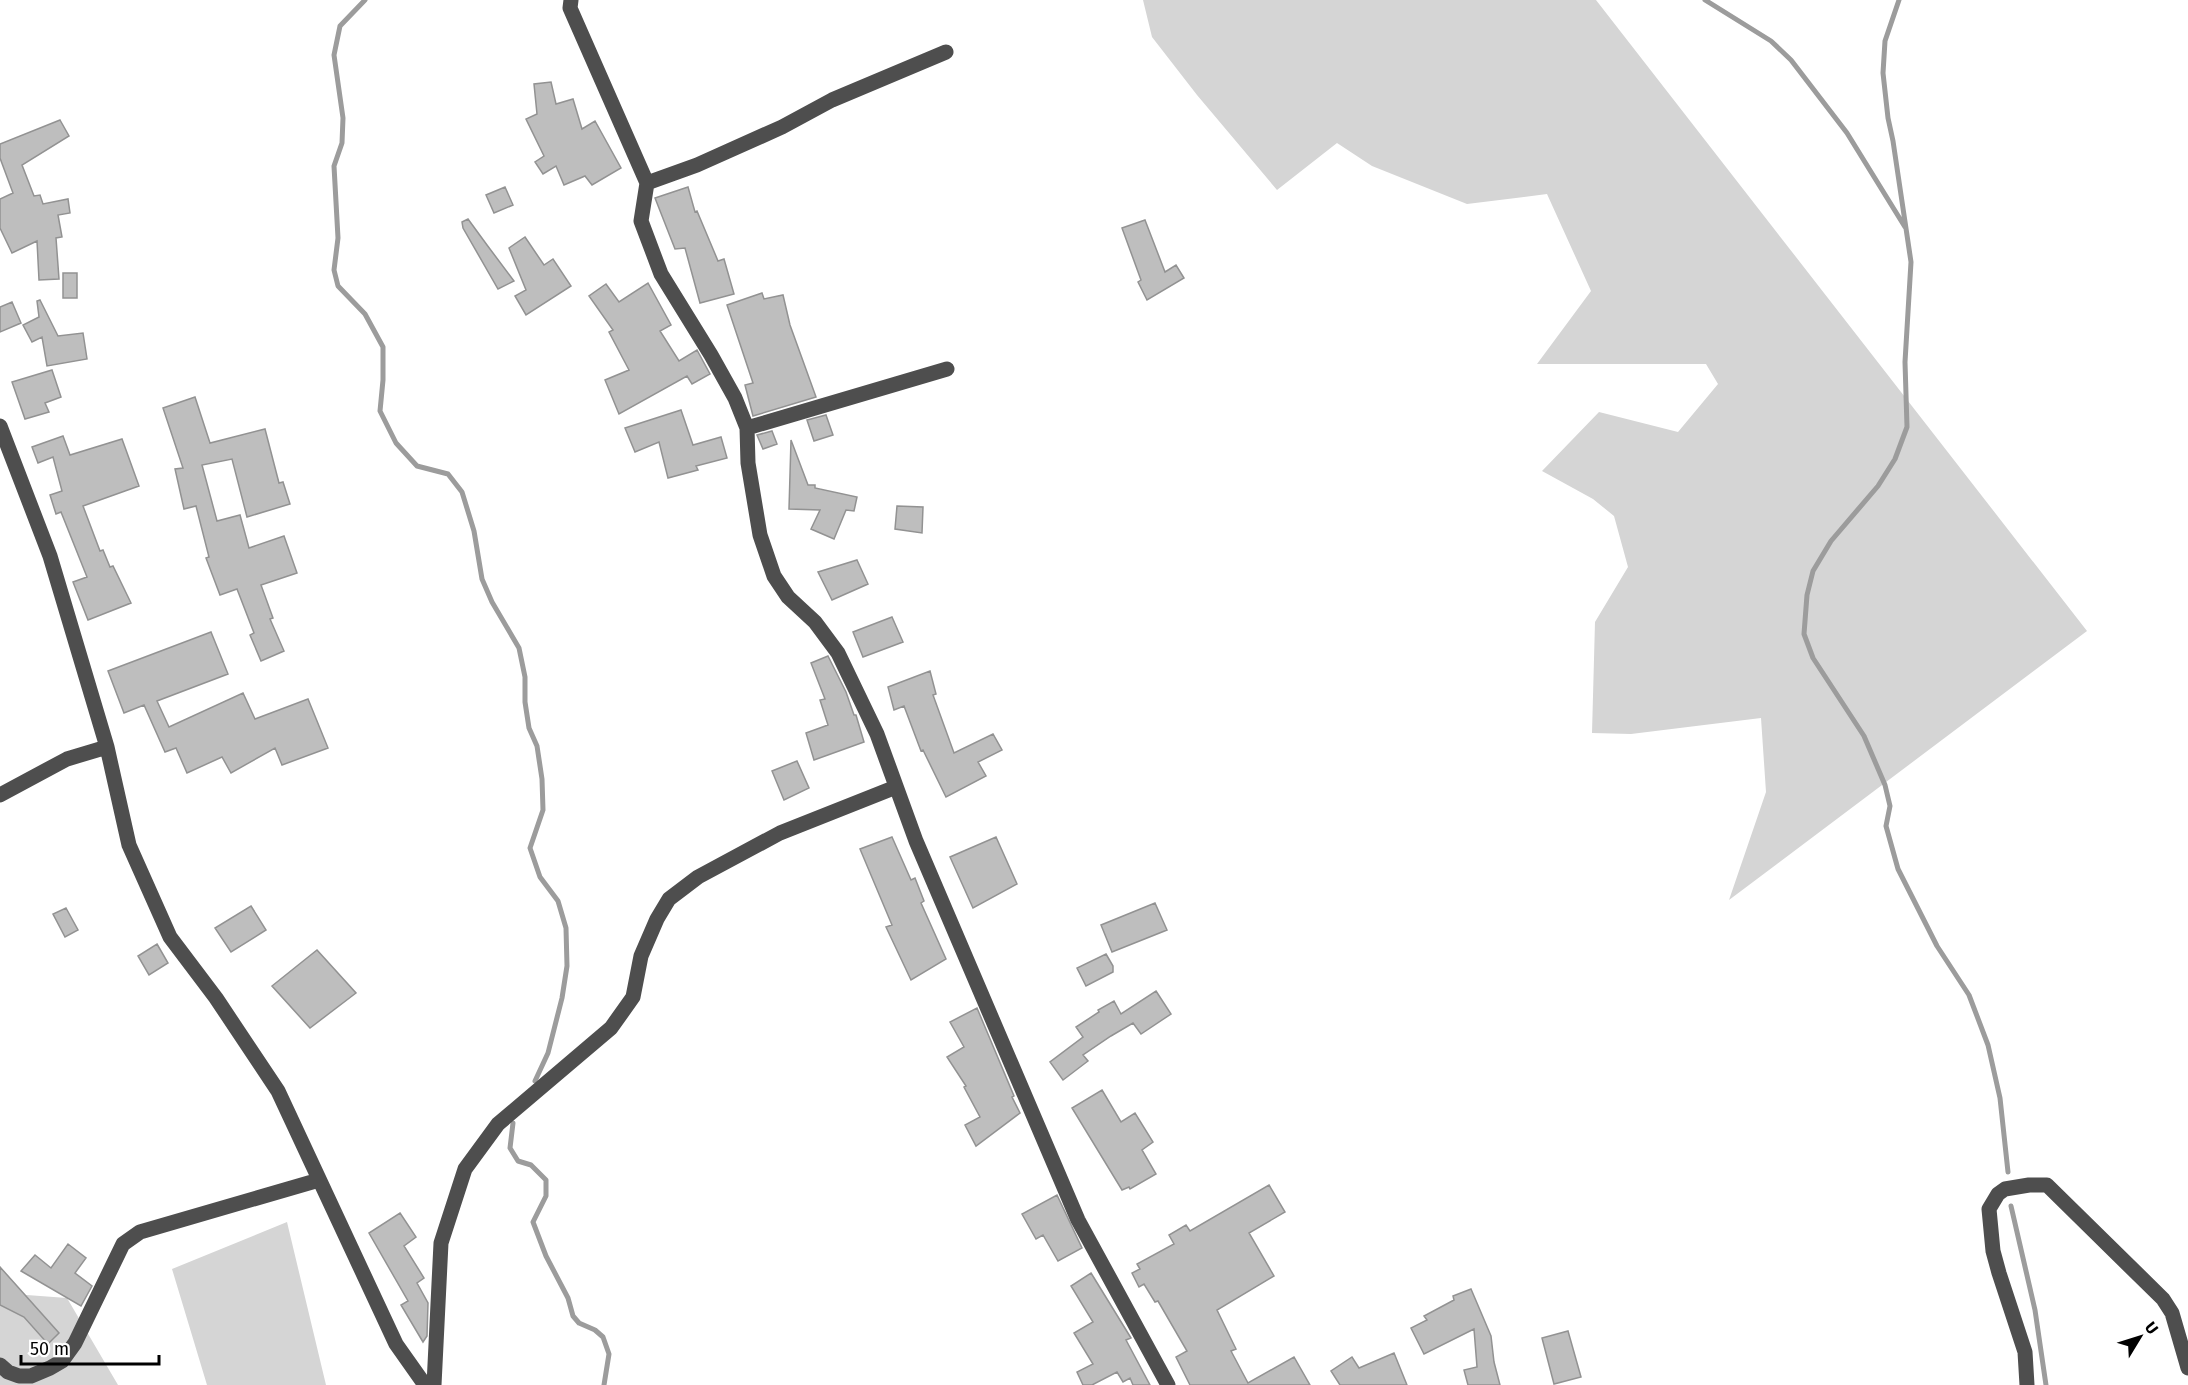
<svg xmlns="http://www.w3.org/2000/svg" width="2188" height="1385" viewBox="0 0 2188 1385" font-family="'Fira Sans',sans-serif">
  <style>
    .green { fill: #d5d5d5 }
    .lines { fill: none; stroke-linecap: round; stroke-linejoin: round }
    .stream { stroke: #9c9c9c; stroke-width: 5 }
    .building { fill: #bebebe; stroke: #929292; stroke-width: 1.5 }
    .minor { stroke: #4e4e4e; stroke-width: 15 }
  </style>
  <rect width="100%" height="100%" fill="#fff"/>
  <!-- green -->
  <path class="green" d="M1143 0H1596L2087 631 1729 900 1766 792 1761 718 1631 734 1592 733 1595 622 1628 567 1614 516 1593 499 1542 471 1599 412 1678 432 1718 384 1706 364H1537L1591 291 1547 194 1467 204 1372 166 1337 143 1277 190 1197 95 1152 37Z
    M287 1222 326 1385H207L172 1269Z
    M0 1293 67 1298 118 1385H0Z"/>
  <g class="lines">
    <!-- stream -->
    <path class="stream" d="M365 0 340 26 334 55 343 118 342 143 334 166 338 238 334 270 338 286 365 314 383 347V380L380 411 396 443 417 466 448 474 462 492 474 531 482 579 492 602 519 648 525 677V702L529 728 537 746 542 779 543 810 530 848 540 877 558 901 566 928 567 966 562 998 548 1053 535 1081
      M1705 0 1771 41 1791 60 1847 133 1905 227
      M1899 0 1885 41 1883 73 1888 118 1893 141 1911 262 1905 362 1907 427 1895 459 1878 486 1831 541 1813 571 1807 595 1804 634 1813 658 1864 736 1885 785 1890 806 1886 826 1898 869 1937 946 1969 995 1988 1045 2000 1098 2008 1172
      M513 1123 510 1148 518 1161 531 1165 546 1180V1196L533 1222 546 1256 568 1298 573 1316 579 1323 595 1330 603 1337 609 1354 604 1385
      M2011 1206 2035 1310 2046 1385"/>
  </g>
  <!-- building -->
  <path class="building" d="M551 82 556 104 573 99 582 129 595 121 621 168 592 185 585 176 564 185 556 166 543 174 535 162 544 156 526 119 537 114 534 84Z
    M60 120 69 136 22 165 34 196 40 195 43 204 68 199 70 213 58 215 62 237 56 238 59 279 39 280 37 241 12 253 0 228V199L13 193 0 158V144Z
    M505 187 513 205 494 213 486 195Z
    M688 187 695 212 697 211 718 261 724 259 734 294 700 303 685 248 675 249 655 198Z
    M468 219 487 245 514 281 498 289 463 228 462 222Z
    M1145 220 1165 272 1176 265 1184 278 1147 300 1138 282 1141 280 1122 228Z
    M525 237 544 265 553 259 571 286 526 315 515 296 526 290 509 248Z
    M63 273H77V298H63Z
    M648 283 671 325 660 331 679 361 697 350 710 374 692 384 687 376 619 414 605 380 629 370 609 332 613 330 589 296 606 284 619 302Z
    M762 293 764 299 783 295 790 325 816 397 753 416 745 385 753 383 727 305Z
    M40 300 58 336 83 333 87 359 47 366 42 337 32 342 23 325 39 317 37 301Z
    M12 302 21 323 0 332V307Z
    M52 370 61 397 45 403 49 412 25 419 12 382Z
    M195 397 210 443 265 429 279 483 283 482 290 504 247 517 232 459 202 465 217 521 240 515 249 548 284 536 297 573 261 585 273 618 270 619 284 651 261 661 250 635 254 633 237 589 220 595 206 558 209 557 196 506 184 509 175 469 183 468 163 408Z
    M681 410 693 445 721 437 727 458 696 466 698 470 668 478 659 442 635 452 625 428Z
    M826 415 833 435 814 441 807 420Z
    M772 431 777 444 763 449 757 435Z
    M63 436 70 455 122 439 139 486 83 506 100 551 103 550 110 567 113 566 131 603 88 620 73 582 87 577 61 512 56 514 50 495 62 491 53 457 38 463 32 447Z
    M791 440 808 485H815V488L857 497 854 511 846 510 834 539 811 529 820 510 789 509Z
    M897 506 923 507 922 533 895 529Z
    M857 560 868 584 832 600 818 572Z
    M892 617 903 642 863 657 853 632Z
    M211 632 228 674 157 701 169 727 243 693 255 719 308 699 328 748 282 765 275 748 231 773 222 757 187 773 176 748 165 752 144 705 124 713 108 671Z
    M828 656 846 692 854 715H856L864 742 814 760 806 733 828 725 820 700 825 699 811 663Z
    M930 671 936 694 933 695 954 753 993 734 1002 750 978 762 986 776 946 797 923 750 921 751 904 706 894 710 888 687Z
    M797 761 809 788 784 800 772 771Z
    M892 837 911 880 915 878 924 901 921 903 946 959 911 980 886 927 892 925 860 849Z
    M996 837 1017 884 973 908 950 857Z
    M1155 903 1167 930 1112 952 1101 925Z
    M251 906 266 930 231 952 215 928Z
    M66 908 78 930 65 937 53 914Z
    M157 944 168 963 149 975 138 956Z
    M317 950 356 993 310 1028 272 986Z
    M1106 954 1113 966V972L1086 986 1077 968Z
    M1156 991 1171 1014 1141 1034 1133 1023 1111 1036 1083 1055 1088 1061 1063 1080 1050 1062 1083 1037 1076 1027 1099 1012 1098 1010 1114 1001 1121 1014Z
    M977 1008 1014 1096 1012 1097 1020 1113 976 1146 965 1125 980 1117 964 1087 966 1086 947 1057 964 1047 950 1022Z
    M1102 1090 1121 1122 1135 1113 1153 1142 1142 1150 1156 1174 1130 1189 1129 1187 1122 1190 1072 1108Z
    M1269 1185 1285 1212 1249 1233 1274 1276 1217 1310 1236 1349 1231 1351 1248 1383 1294 1357 1310 1385H1190L1176 1357 1187 1351 1158 1301 1155 1302 1144 1284 1139 1287 1132 1273 1140 1269 1137 1264 1174 1244 1169 1235 1186 1225 1190 1231Z
    M1057 1195 1082 1248 1058 1261 1043 1235 1036 1239 1022 1214Z
    M400 1213 416 1237 404 1246 424 1278 417 1283 428 1303 427 1336 423 1342 401 1305 408 1301 369 1233Z
    M68 1244 86 1258 75 1273 92 1286 81 1306 21 1271 35 1255 51 1268Z
    M0 1267 59 1333 48 1344 24 1317 0 1305Z
    M1091 1273 1131 1338 1126 1340 1150 1385H1133L1130 1378 1123 1382 1117 1372 1092 1385H1083L1077 1372 1093 1364 1074 1333 1093 1322 1071 1286Z
    M1471 1289 1491 1336 1494 1362 1500 1385H1468L1464 1370 1477 1367 1474 1329 1424 1354 1411 1328 1427 1320 1424 1316 1454 1300 1453 1296Z
    M1568 1331 1581 1377 1554 1384 1542 1338Z
    M1394 1353 1407 1385H1340L1331 1371 1352 1357 1359 1368Z"/>
  <g class="lines">
    <!-- minor -->
    <path class="minor" d="M571 0 570 8 647 183 697 165 782 127 832 100 946 52
      M647 183 641 221 661 274 711 355 735 398 747 428 748 463 760 535 774 576 788 597 815 622 838 653 877 734 916 841 1078 1220 1168 1385
      M0 426 50 556 107 747 129 845 170 937 216 998 278 1091 396 1344 425 1385
      M747 428 947 369
      M0 795 67 759 107 747
      M0 1365 8 1372 19 1376H31L50 1368 62 1361 75 1343 123 1244 140 1232 319 1180
      M434 1385 441 1243 465 1169 498 1124 611 1028 633 997 641 956 657 919 669 899 698 877 780 833 896 787
      M2027 1385 2025 1352 1999 1273 1993 1251 1989 1209 1998 1194 2005 1189 2029 1185H2047L2163 1299 2172 1313 2188 1368"/>
  </g>
  <!-- north arrow -->
  <g transform="translate(2140 1337) rotate(52)" stroke="#ffffff" stroke-width="4.5" paint-order="stroke">
  <path d="M0-4.5L10 22L0 15L-10 22Z" fill="#000000"/>
  <text y="-9" font-size="16" font-weight="bold" text-anchor="middle" fill="#000000">U</text>
  </g>
  <!-- scale -->
  <path d="M21 1355v9h138v-9" fill="none" stroke="#000000" stroke-width="3"/>
  <text x="30" y="1355" font-size="18" fill="#000000" stroke="#ffffff" stroke-width="4.5" paint-order="stroke">50 m</text>
</svg>
